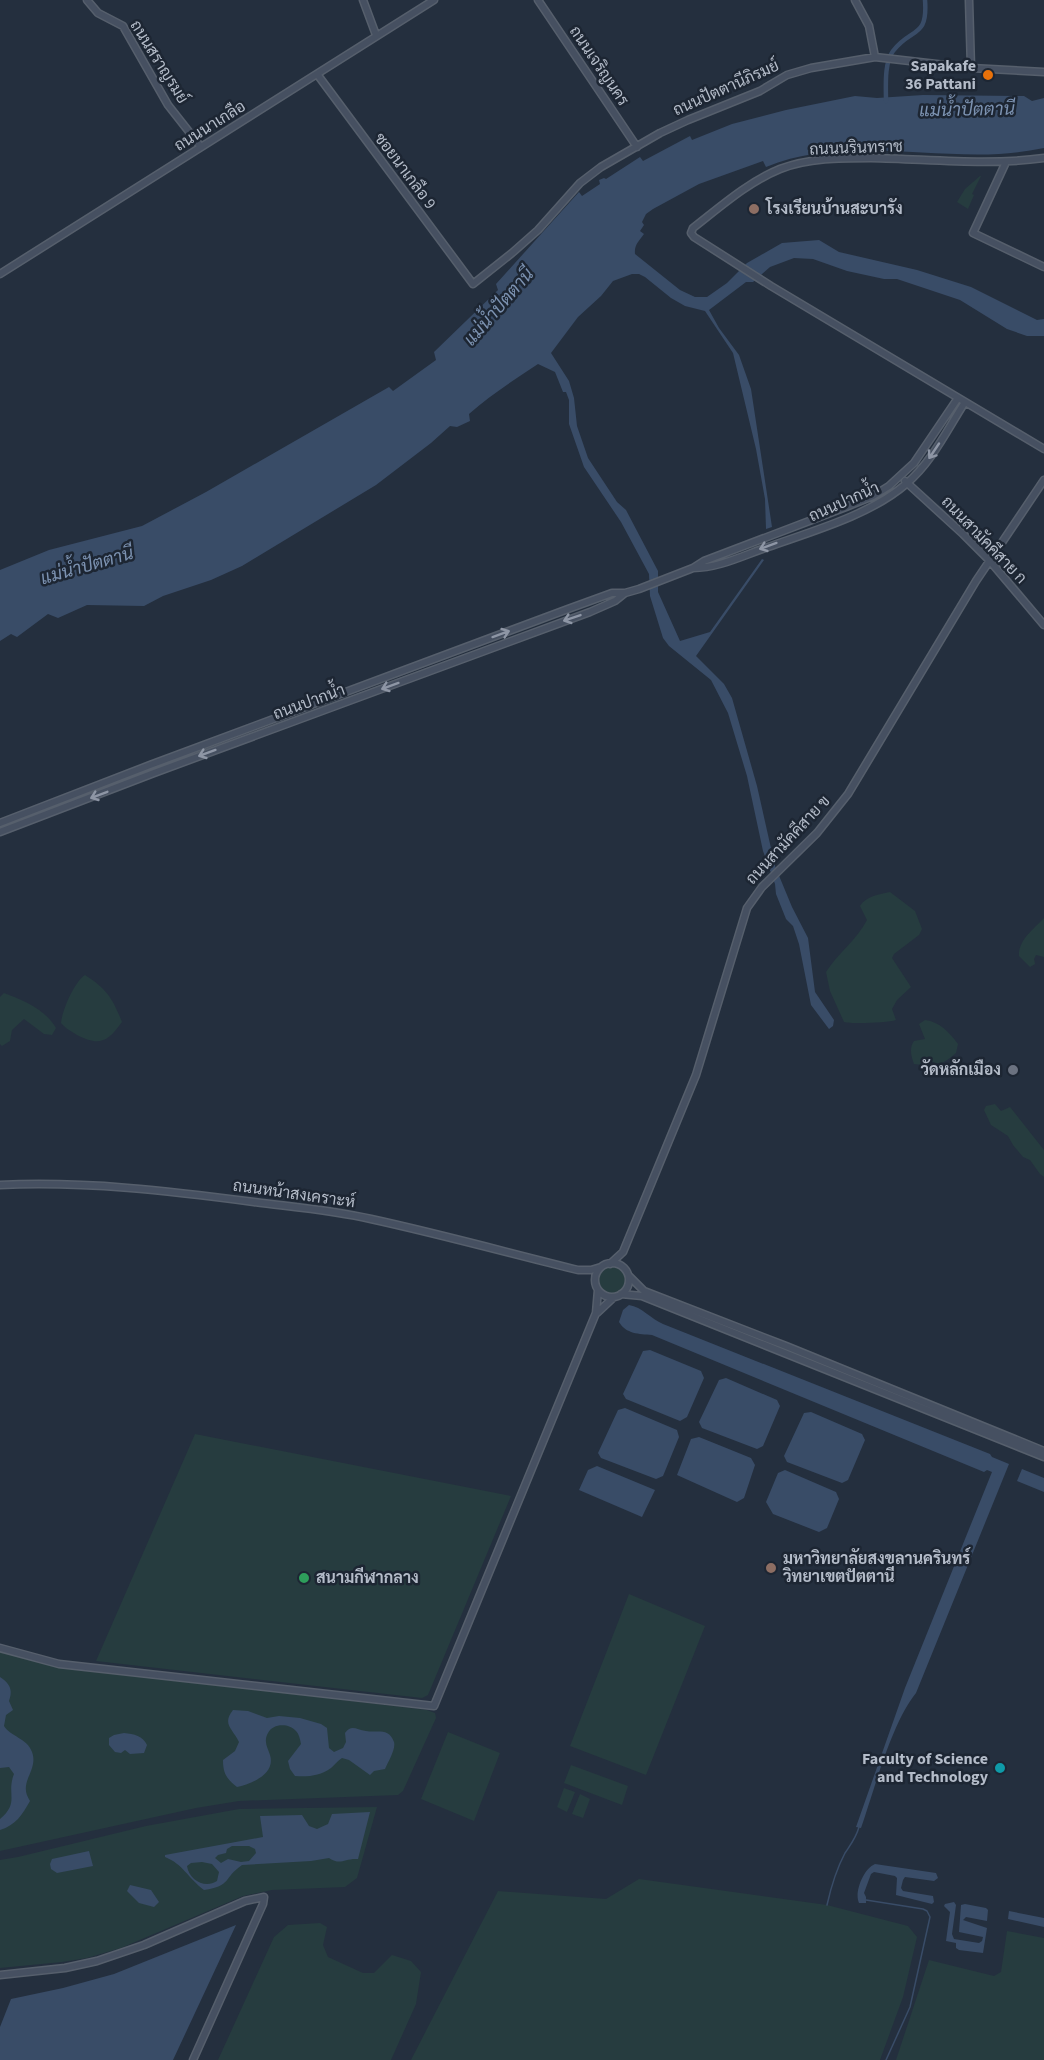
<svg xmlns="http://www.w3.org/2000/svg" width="1044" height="2060" viewBox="0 0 1044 2060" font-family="'Source Sans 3',Sarabun,sans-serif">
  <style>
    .green { fill: #263c3f }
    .water { fill: #394c67; fill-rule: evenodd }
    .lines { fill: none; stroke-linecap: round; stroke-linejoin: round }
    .stream { stroke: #394c67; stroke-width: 1.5 }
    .canal { stroke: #394c67; stroke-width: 4.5 }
    .secondary-casing { stroke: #565f6c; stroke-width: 9 }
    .secondary { stroke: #465061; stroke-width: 6 }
    .oneway { stroke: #8e96a5 }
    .food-dot { fill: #e8710a; stroke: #1d2633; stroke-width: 2 }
    .education-dot { fill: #8d6e63; stroke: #1d2633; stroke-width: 2 }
    .worship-dot { fill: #6b7280; stroke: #1d2633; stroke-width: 2 }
    .leisure-dot { fill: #2e9e5b; stroke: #1d2633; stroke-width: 2 }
    .culture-dot { fill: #0f9aa8; stroke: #1d2633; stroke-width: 2 }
    .labels { text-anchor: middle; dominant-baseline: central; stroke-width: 5; stroke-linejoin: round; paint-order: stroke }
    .street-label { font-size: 16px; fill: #b4bcc9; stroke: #1d2633 }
    .poi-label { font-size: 16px; font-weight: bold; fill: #b4bcc9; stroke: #1d2633; text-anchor: end }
    .water-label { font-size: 18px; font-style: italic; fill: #7c92b1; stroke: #1d2633 }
  </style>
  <rect width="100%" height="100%" fill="#242f3e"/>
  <!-- green -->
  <path class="green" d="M980 176H981L972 194 974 195 968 209 957 202 965 189Z
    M890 892 915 911 922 929 919 935 894 954 892 958 911 987 897 1000 892 1009 896 1020C888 1023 851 1024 844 1022L830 991 826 972C838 953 856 941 867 920L860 906C866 896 880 894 890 892Z
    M1044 918V957L1036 955 1034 959 1035 964 1030 967 1019 956C1018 940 1034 929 1044 918Z
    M85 975C107 989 113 999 122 1022 107 1043 99 1046 77 1035 71 1031 66 1029 61 1023 62 1011 74 982 85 975Z
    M4 993C23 1000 46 1010 56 1028L52 1035 44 1034 24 1019 12 1030 10 1041 2 1046 0 1044V997Z
    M925 1020C940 1022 949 1032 958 1044L956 1053C947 1060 942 1067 930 1061L924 1065 914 1064C911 1056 909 1048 914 1041L925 1039 919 1024Z
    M995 1104 1001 1111 1010 1107 1044 1150V1177L1040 1174 1030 1160 1023 1157 1013 1145 1008 1136 991 1125 984 1110 986 1106Z
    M599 1280a13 13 0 1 1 26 0a13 13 0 1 1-26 0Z
    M195 1434 511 1496 428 1695 422 1698 96 1661Z
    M629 1594 705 1626 646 1775 570 1746Z
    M0 1651 61 1666 427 1710 435 1713 436 1718 403 1791 398 1795 239 1801 196 1808 0 1851Z
    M448 1732 500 1753 474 1821 421 1799Z
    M571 1765 628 1786 622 1805 564 1783Z
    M564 1788 575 1792 567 1812 557 1807Z
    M580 1794 590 1799 583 1818 572 1814Z
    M377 1807 357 1878 345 1887 272 1890 243 1896 121 1948 87 1958 62 1962 0 1968V1860L18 1857 146 1826 239 1809Z
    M639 1879 827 1905 908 1926 917 1937 903 1997 880 2060H411L498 1891 606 1899Z
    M320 1923 327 1927 323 1945 328 1957 363 1973H374L392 1955 411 1961 421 1972 416 2004 391 2060H218L274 1937 288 1925Z
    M1007 1931 1044 1938V2060H896L929 1960 994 1976 1001 1972Z"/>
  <!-- water -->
  <path class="water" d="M923 95 1024 96 1032 101 1044 98V148C1029 151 1014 153 999 154 922 158 839 137 766 167L763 161 699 184 653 209 646 214 642 222 644 225 640 231 644 234C639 241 634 245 635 254L680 290 695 297H707L727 283 747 263 782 243 819 240 839 252 917 270 971 287 1037 320 1044 319V336H1027L1007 329 960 300 897 279H884L847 271 813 259 794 258 770 267 753 282H746L709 310 719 328 739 355 751 389 772 527 766 529 765 499 756 449 733 353 705 311 685 306 671 298 645 277 639 274H632L613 281 601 296 578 317 551 353 569 381 574 398 577 426 588 458 617 502 626 510 658 571V592L680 641 710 632 762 559 764 560 696 656 724 684 732 698 757 786 775 866 792 907 808 938 815 992 834 1020 833 1026 829 1029 811 1005 799 944 793 926 786 919 776 894 775 884 763 851 747 776 728 713 711 680 669 646 663 638 650 596 649 574 621 522 584 467 569 424V400L566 392H563L555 372 538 364C514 380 490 395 469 414L470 421 457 427 450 426 431 443 376 485 242 566 211 580 163 596 144 606 87 605 58 618 48 614 17 637 11 634 0 641V570L49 550 142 526 206 492 389 387 393 391 436 360 434 352 498 290 496 284 579 192 582 196 600 184 599 180 604 178 606 179 640 157 643 161 690 136 692 140 732 124 786 110 855 96 877 98Z
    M629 1305C642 1307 651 1319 663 1324L990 1454 992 1457 1009 1464 916 1693C891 1724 875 1788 861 1828L856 1827 905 1688 992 1472 987 1470 984 1472 652 1335C639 1334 626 1334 619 1322L623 1310Z
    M650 1350 701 1371 704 1378 687 1417 680 1421 626 1399 623 1394 643 1351Z
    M726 1378 777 1400 780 1406 763 1446 757 1449 702 1428 699 1422 719 1380Z
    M625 1408 677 1430 679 1437 663 1476 656 1479 601 1458 598 1453 618 1410Z
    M811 1412 862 1434 865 1440 848 1480 842 1483 787 1462 784 1456 804 1413Z
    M699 1437 751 1458 755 1465 744 1498 737 1502 677 1475 691 1439Z
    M597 1466 655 1490 642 1517 579 1490 588 1470Z
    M1022 1469 1044 1478V1492L1017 1481Z
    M785 1470 836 1492 839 1499 827 1528 819 1532 773 1514 766 1502 778 1473Z
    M0 1677C10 1684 13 1689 9 1701L13 1710 6 1715 4 1726C11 1737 27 1738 32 1752 39 1771 17 1782 30 1801 22 1815 16 1825 0 1830V1819C20 1802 6 1794 14 1774L9 1767 0 1768Z
    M233 1710 248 1711 267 1718 279 1716 300 1718 321 1724 327 1728 329 1748 334 1752 343 1748 346 1742 345 1733C352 1724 356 1730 366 1731 377 1733 389 1727 394 1742 396 1749 388 1762 385 1769L374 1771 370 1775 349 1760 342 1758C337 1761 335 1765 331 1768 320 1776 308 1777 295 1776L290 1769 288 1761 301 1744C300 1739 299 1734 296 1731 289 1723 273 1723 268 1733 263 1742 268 1748 270 1755 276 1774 251 1784 237 1787 227 1779 223 1774 223 1760L235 1751 239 1742C232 1728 222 1724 233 1710Z
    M124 1733C134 1734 143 1736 147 1745L144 1753 130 1754 125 1750 121 1753 115 1752 109 1745V1738L114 1735Z
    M370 1812 358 1859C344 1858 341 1866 329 1858L311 1861 242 1865C223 1878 232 1886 204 1890 188 1878 183 1864 165 1857V1855L263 1837 260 1816 302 1815 309 1826 317 1829 328 1824 332 1814ZM232 1846H249L255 1849 256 1853 249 1861 241 1862 228 1859 221 1863 215 1858 218 1855 226 1853 227 1849ZM202 1862 212 1864 219 1872 217 1881C205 1889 189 1880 187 1866L191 1863Z
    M89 1851 93 1866 57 1873 51 1869 50 1864 52 1859Z
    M875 1864 936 1873 938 1878 934 1881 905 1877 903 1880 901 1888 903 1891 933 1896 934 1902 932 1904 896 1895 897 1878 895 1876 874 1872 871 1874 864 1893 866 1897V1903H859C854 1893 863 1869 875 1864Z
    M130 1885 151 1890 159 1902 154 1907 139 1903 127 1891Z
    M954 1902 956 1905 952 1934 954 1939 979 1943 982 1941 983 1937 959 1932 961 1905 965 1904 986 1908 988 1910 987 1921 966 1917 963 1920 987 1928 983 1953 959 1950 956 1948V1943L946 1941 950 1912 944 1906 945 1904Z
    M1009 1911 1044 1918V1927L1008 1919Z
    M236 1925 173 2060H0V2027L11 1999 63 1988 114 1974Z"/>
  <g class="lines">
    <!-- stream -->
    <path class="stream" d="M866 1900 923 1909 927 1911 930 1917 910 2007 886 2060
      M827 1905C831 1887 836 1870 845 1853 851 1844 856 1838 859 1827"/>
    <!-- canal -->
    <path class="canal" d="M886 101C886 87 884 63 893 51 911 27 928 39 925 0"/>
    <defs>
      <path id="secondary" d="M87 0 98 13 123 26 168 105 201 147
        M363 0 376 35
        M538 0 637 147
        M855 0 869 26 875 57
        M969 0 971 68
        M317 74 473 284 512 253 538 230 580 183 601 167 660 133 688 120 760 91 787 75 811 68 875 57 971 68 1044 72
        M1044 158C986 166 929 159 871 158 841 158 808 158 780 169 748 182 720 207 693 228L691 233 694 237 771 286 1044 449
        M1006 162 973 233 1044 267
        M0 274 434 0
        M905 481 963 534 990 561 1044 625
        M693 568C719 568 744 555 768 547 813 531 870 515 906 484 932 462 947 430 965 402
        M0 823 150 765 568 609 612 593H625L639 589 693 568 704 561 846 507 873 496 889 486 914 463 958 398
        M0 832 154 773 590 612 615 601 625 593
        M0 1185C85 1181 170 1191 254 1202 293 1207 332 1210 371 1219 440 1234 509 1253 578 1270H591L601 1267
        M595 1280a17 17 0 1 1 34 0a17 17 0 1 1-34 0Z
        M610 1264 623 1252 696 1075 747 908 762 887 817 833 848 794 976 581 1044 480
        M629 1276 644 1291 786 1346 1044 1451
        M621 1294 642 1296 1044 1457
        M597 1313 613 1298
        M0 1648 59 1664 434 1706 596 1313 598 1290
        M0 1975 65 1968 97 1961 144 1945 245 1901 264 1897 263 1904 193 2060"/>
    </defs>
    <!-- secondary casing -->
    <use href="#secondary" class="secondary-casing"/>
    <!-- secondary -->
    <use href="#secondary" class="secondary"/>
  </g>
  <!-- one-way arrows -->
  <defs><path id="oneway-shaft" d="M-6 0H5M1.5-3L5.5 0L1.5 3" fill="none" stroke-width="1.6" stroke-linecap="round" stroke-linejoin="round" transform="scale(1.5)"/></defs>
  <g class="oneway">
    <use href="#oneway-shaft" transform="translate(934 451) rotate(124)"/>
    <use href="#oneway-shaft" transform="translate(768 546) rotate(160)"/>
    <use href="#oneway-shaft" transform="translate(572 618) rotate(161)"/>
    <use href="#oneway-shaft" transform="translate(501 634) rotate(-20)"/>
    <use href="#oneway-shaft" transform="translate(390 686) rotate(160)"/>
    <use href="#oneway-shaft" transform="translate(207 753) rotate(160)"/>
    <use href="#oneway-shaft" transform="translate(99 795) rotate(159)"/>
  </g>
  <!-- markers -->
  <circle class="food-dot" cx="988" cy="75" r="6"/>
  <g class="education-dot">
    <circle cx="754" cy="209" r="6"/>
    <circle cx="771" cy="1568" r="6"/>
  </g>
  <circle class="worship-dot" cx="1013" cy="1070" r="6"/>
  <circle class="leisure-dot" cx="304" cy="1578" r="6"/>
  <circle class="culture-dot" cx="1000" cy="1768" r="6"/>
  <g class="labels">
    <!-- street labels -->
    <g class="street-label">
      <text transform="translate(159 62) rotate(58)">ถนนสราญรมย์</text>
      <text transform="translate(599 66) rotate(56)">ถนนเจริญนคร</text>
      <text transform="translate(726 88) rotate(-24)">ถนนปัตตานีภิรมย์</text>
      <text transform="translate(210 126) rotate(-32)">ถนนนาเกลือ</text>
      <text transform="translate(856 148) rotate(-2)">ถนนนรินทราช</text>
      <text transform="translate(405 171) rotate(53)">ซอยนาเกลือ 9</text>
      <text transform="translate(844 502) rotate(-24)">ถนนปากน้ำ</text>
      <text transform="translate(984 540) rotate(46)">ถนนสามัคคีสาย ก</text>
      <text transform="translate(309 702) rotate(-20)">ถนนปากน้ำ</text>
      <text transform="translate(788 840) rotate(-47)">ถนนสามัคคีสาย ข</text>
      <text transform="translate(294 1194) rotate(8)">ถนนหน้าสงเคราะห์</text>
    </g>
    <!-- poi labels -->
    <g class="poi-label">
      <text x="976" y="66">Sapakafe<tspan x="976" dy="18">36 Pattani</tspan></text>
      <text x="766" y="209" text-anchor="start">โรงเรียนบ้านสะบารัง</text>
      <text x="1001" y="1070">วัดหลักเมือง</text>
      <text x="783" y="1559" text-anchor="start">มหาวิทยาลัยสงขลานครินทร์<tspan x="783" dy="18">วิทยาเขตปัตตานี</tspan></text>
      <text x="316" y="1578" text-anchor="start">สนามกีฬากลาง</text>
      <text x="988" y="1759">Faculty of Science<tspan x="988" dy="18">and Technology</tspan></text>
    </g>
    <!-- water labels -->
    <g class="water-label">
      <text transform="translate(967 110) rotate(-1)">แม่น้ำปัตตานี</text>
      <text transform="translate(499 307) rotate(-49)">แม่น้ำปัตตานี</text>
      <text transform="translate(87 566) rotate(-16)">แม่น้ำปัตตานี</text>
    </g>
  </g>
</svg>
